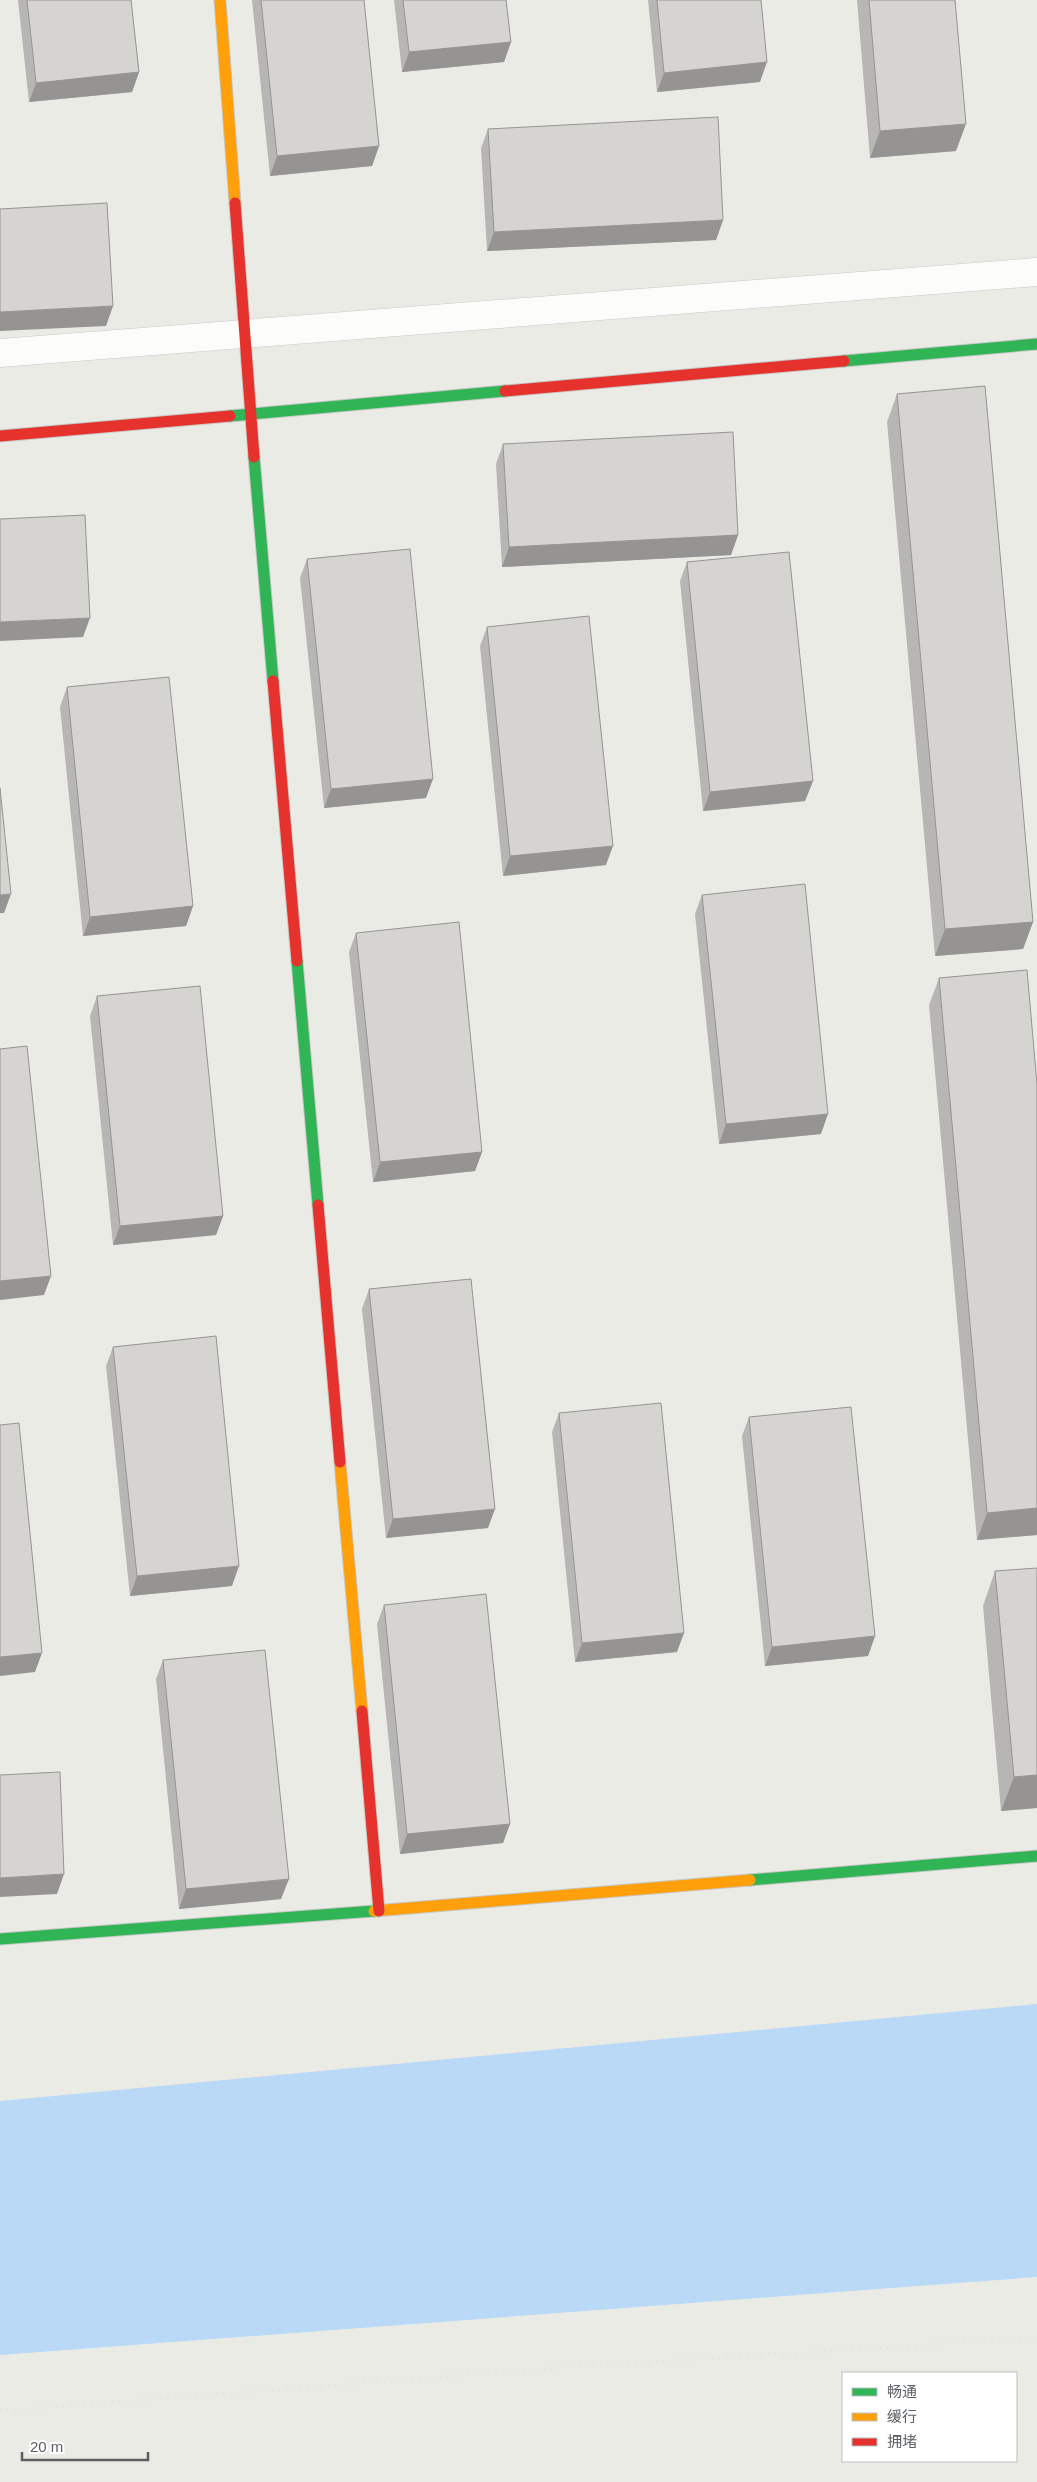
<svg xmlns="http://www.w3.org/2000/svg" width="1037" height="2482" viewBox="0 0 1037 2482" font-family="Arial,'Noto Sans SC',sans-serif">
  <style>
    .water { fill: #b9d9f6 }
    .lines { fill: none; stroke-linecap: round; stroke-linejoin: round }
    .street-casing { stroke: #c8c9c8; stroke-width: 29 }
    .fast-casing { stroke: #c7c8c6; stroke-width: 13 }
    .slow-casing { stroke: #c7c8c6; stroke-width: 13 }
    .jam-casing { stroke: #c7c8c6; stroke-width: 13 }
    .street { stroke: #fcfcfb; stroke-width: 28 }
    .fast { stroke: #30b455; stroke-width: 11 }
    .slow { stroke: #ff9f0a; stroke-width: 11 }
    .jam { stroke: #e5322d; stroke-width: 11 }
    .rail { stroke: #e2e2e2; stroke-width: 4; stroke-dasharray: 1 6; stroke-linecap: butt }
    .wall { fill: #b7b6b4 }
    .shaded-wall { fill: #959492 }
    .building { fill: #d5d4d1; stroke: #959492 }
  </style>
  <rect width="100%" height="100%" fill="#ebebe6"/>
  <!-- water -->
  <path class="water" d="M1037 2004V2277L0 2355V2101Z"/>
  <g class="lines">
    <defs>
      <path id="street" d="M0 353 1037 272"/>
      <path id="fast" d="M844 361 1037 344
        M230 416 505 391
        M254 457 273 681
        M297 961 318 1205
        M750 1880 1037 1856
        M0 1939 374 1911"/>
      <path id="slow" d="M220 0 235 203
        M340 1462 362 1711
        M374 1911 750 1880"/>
      <path id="jam" d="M235 203 254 457
        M505 391 844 361
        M0 436 230 416
        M273 681 297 961
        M318 1205 340 1462
        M362 1711 379 1911"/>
    </defs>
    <!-- street casing -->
    <use href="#street" class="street-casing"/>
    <!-- fast casing -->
    <use href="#fast" class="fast-casing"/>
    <!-- slow casing -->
    <use href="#slow" class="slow-casing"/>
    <!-- jam casing -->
    <use href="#jam" class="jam-casing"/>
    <!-- street -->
    <use href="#street" class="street"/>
    <!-- fast -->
    <use href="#fast" class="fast"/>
    <!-- slow -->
    <use href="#slow" class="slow"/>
    <!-- jam -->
    <use href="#jam" class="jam"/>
    <!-- rail -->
    <path class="rail" d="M0 2411 573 2367 1037 2338"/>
  </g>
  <!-- wall -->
  <path class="wall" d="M18 0H131L139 72 132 92 29 102Z
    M252 0H364L379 146 372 166 270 176Z
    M394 0H506L511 42 504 62 402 72Z
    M648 0H761L760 82 657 92Z
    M857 0H955L956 151 870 158Z
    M488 129 723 220 716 240 487 251 481 148Z
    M897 394 1033 922 1023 949 935 956 887 422Z
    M503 444 738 535 731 555 502 567 496 464Z
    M307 559 426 798 324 808 300 578Z
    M687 562 813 781 805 801 703 811 680 581Z
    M487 627 606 865 503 876 480 646Z
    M67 687 193 906 186 926 83 936 60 707Z
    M702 895 821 1134 719 1144 695 914Z
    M356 933 482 1152 475 1171 373 1182 349 952Z
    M939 978 1037 1084V1535L977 1540 929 1005Z
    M97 996 223 1216 216 1235 113 1245 90 1016Z
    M369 1289 488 1528 386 1538 362 1309Z
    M113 1347 232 1586 130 1596 106 1366Z
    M559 1413 677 1652 575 1662 552 1432Z
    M749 1417 875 1636 868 1656 765 1666 742 1436Z
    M1037 1568V1808L1001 1811 983 1606 995 1571Z
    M384 1605 510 1824 503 1843 400 1854 377 1624Z
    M163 1660 281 1899 179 1909 156 1679Z"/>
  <!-- shaded-wall -->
  <path class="shaded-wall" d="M511 42 504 62 402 72 409 52Z
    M767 62 760 82 657 92 664 73Z
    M139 72 132 92 29 102 36 83Z
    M966 124 956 151 870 158 880 131Z
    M379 146 372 166 270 176 277 156Z
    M723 220 716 240 487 251 494 232Z
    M113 306 106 326 0 331V312Z
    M738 535 731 555 502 567 509 547Z
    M90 618 83 637 0 641V622Z
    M433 779 426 798 324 808 331 789Z
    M813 781 805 801 703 811 710 792Z
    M613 846 606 865 503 876 510 856Z
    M11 894 4 913H0V895Z
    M193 906 186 926 83 936 90 917Z
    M1033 922 1023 949 935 956 945 929Z
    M828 1114 821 1134 719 1144 726 1124Z
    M482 1152 475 1171 373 1182 380 1162Z
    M223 1216 216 1235 113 1245 120 1226Z
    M51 1276 44 1295 0 1300V1281Z
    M1037 1508V1535L977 1540 987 1513Z
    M495 1509 488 1528 386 1538 393 1519Z
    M239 1566 232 1586 130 1596 137 1576Z
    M684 1633 677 1652 575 1662 582 1643Z
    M875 1636 868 1656 765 1666 772 1647Z
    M42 1653 35 1672 0 1676V1657Z
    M1037 1775V1808L1001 1811 1014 1777Z
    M510 1824 503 1843 400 1854 407 1834Z
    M64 1874 57 1894 0 1897V1878Z
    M289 1879 281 1899 179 1909 186 1889Z"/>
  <!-- building -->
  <path class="building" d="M27 0H131L139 72 36 83Z
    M261 0H364L379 146 277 156Z
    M403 0H506L511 42 409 52Z
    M657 0H761L767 62 664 73Z
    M869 0H955L966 124 880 131Z
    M718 117 723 220 494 232 488 129Z
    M107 203 113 306 0 312V209Z
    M985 386 1033 922 945 929 897 394Z
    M733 432 738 535 509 547 503 444Z
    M85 515 90 618 0 622V519Z
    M410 549 433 779 331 789 307 559Z
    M789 552 813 781 710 792 687 562Z
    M589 616 613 846 510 856 487 627Z
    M169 677 193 906 90 917 67 687Z
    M0 788 11 894 0 895Z
    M805 884 828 1114 726 1124 702 895Z
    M459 922 482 1152 380 1162 356 933Z
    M1027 970 1037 1084V1508L987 1513 939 978Z
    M200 986 223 1216 120 1226 97 996Z
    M27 1046 51 1276 0 1281V1049Z
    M471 1279 495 1509 393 1519 369 1289Z
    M216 1336 239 1566 137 1576 113 1347Z
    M661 1403 684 1633 582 1643 559 1413Z
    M851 1407 875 1636 772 1647 749 1417Z
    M19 1423 42 1653 0 1657V1425Z
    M1037 1568V1775L1014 1777 995 1571Z
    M486 1594 510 1824 407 1834 384 1605Z
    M265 1650 289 1879 186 1889 163 1660Z
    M60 1772 64 1874 0 1878V1775Z"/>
  <!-- legend -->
  <rect x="842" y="2372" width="175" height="90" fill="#ffffff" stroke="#bdbfc1"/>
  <rect x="852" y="2388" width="25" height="8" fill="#30b455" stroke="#bdbfc1"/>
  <text x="887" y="2397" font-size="15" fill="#5b5f64">畅通</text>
  <rect x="852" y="2413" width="25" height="8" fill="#ff9f0a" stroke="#bdbfc1"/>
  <text x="887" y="2422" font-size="15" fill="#5b5f64">缓行</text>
  <rect x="852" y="2438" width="25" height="8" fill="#e5322d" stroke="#bdbfc1"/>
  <text x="887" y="2447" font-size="15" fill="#5b5f64">拥堵</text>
  <!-- scale -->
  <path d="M22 2452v8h126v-8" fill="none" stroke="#5b5f64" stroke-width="2.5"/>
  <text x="30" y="2452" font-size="15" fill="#5b5f64" stroke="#ffffff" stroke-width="4" paint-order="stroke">20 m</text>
</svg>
